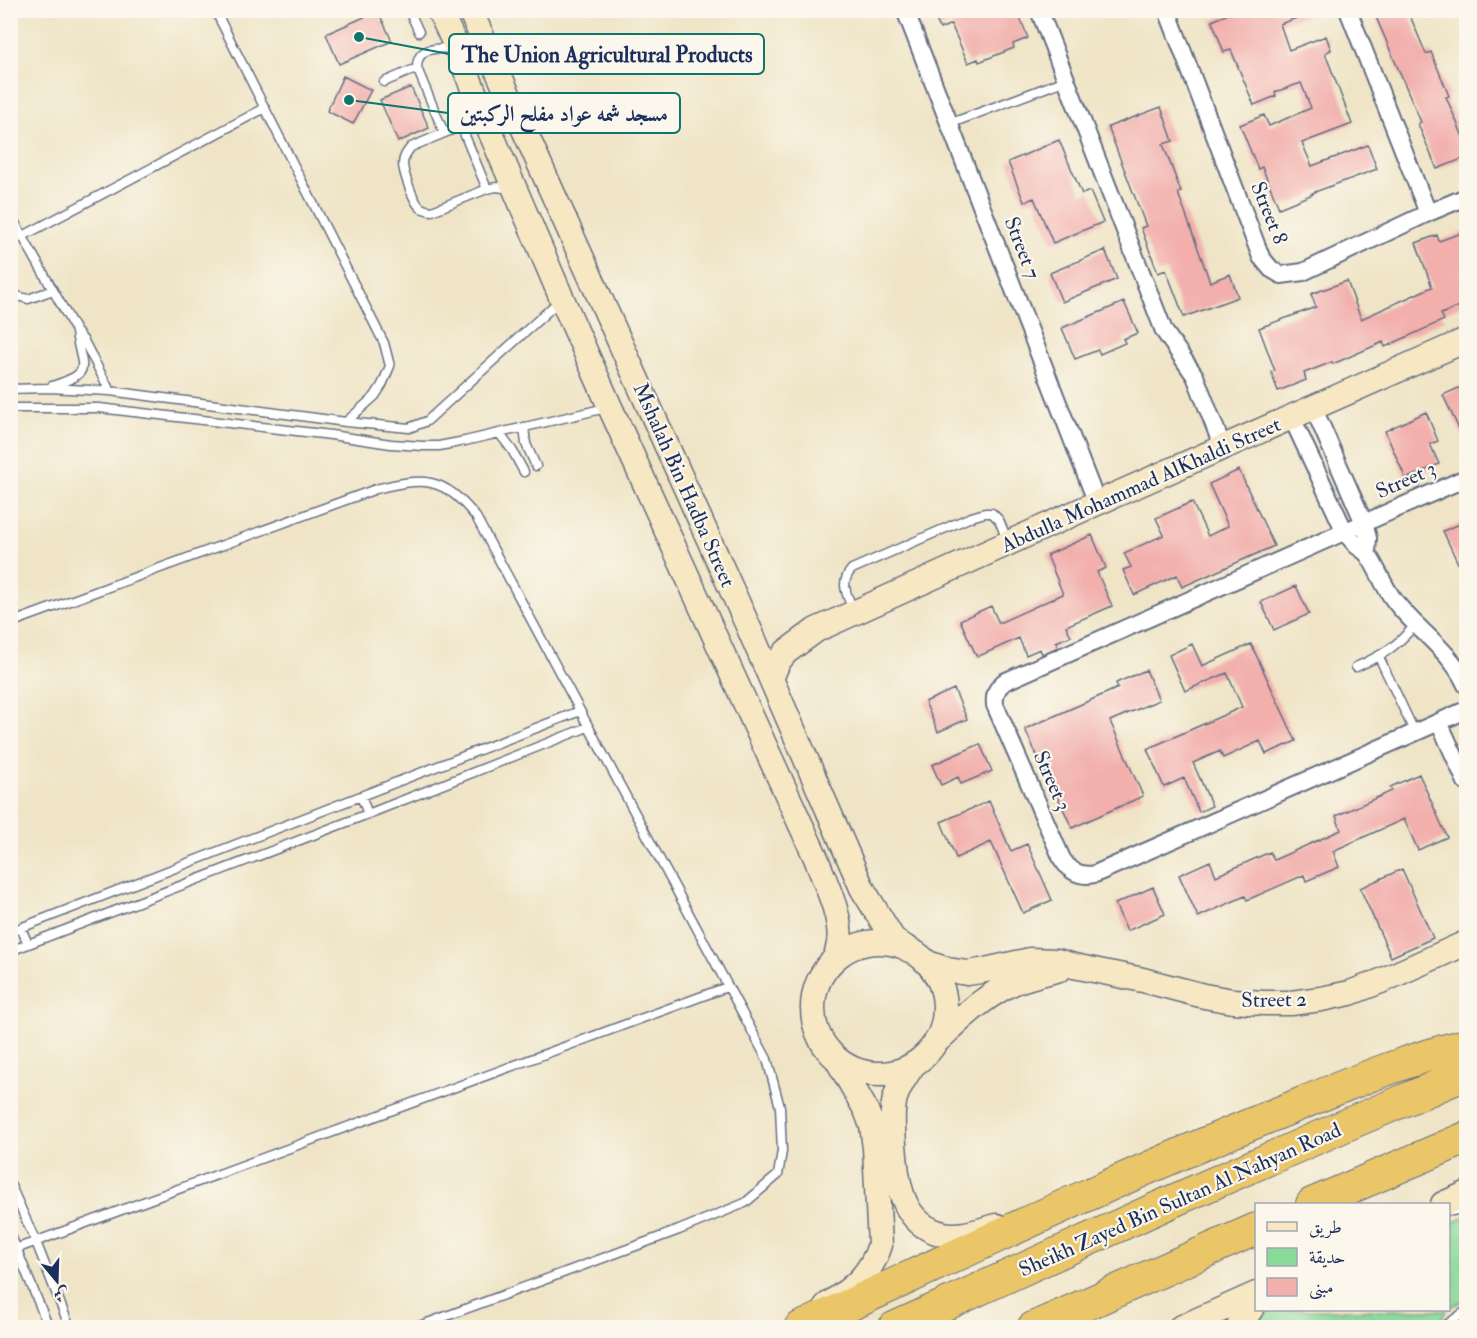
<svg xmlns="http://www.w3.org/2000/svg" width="1477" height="1338" viewBox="0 0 1477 1338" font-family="'IM FELL Double Pica',Amiri,serif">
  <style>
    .green { fill: #89d999; stroke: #52847c; stroke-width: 1.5 }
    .building { fill: #f2afac }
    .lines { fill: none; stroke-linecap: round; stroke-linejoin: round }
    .lane-casing { stroke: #656e82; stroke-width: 11 }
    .street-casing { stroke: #656e82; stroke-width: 20 }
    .secondary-casing { stroke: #656e82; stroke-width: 27 }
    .highway-casing { stroke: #656e82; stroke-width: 34 }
    .lane { stroke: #fff; stroke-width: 8 }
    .street { stroke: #fff; stroke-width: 16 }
    .secondary { stroke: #f7e8c3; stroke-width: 24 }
    .highway { stroke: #eac669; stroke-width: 32 }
    .labels { text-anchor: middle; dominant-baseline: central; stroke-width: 4.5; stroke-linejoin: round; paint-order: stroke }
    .street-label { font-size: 21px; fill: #1b2f5e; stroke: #fbf7ec }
    .leader { fill: none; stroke: #0f766e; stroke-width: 2 }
    .callout-dot { fill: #0f766e; stroke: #fbf7ec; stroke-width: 2 }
    .callout { fill: #fbf7ec; stroke: #0f766e; stroke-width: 2 }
    .callout-label { font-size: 22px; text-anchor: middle; font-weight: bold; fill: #1b2f5e }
  </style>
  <rect width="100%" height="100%" fill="#fbf7ec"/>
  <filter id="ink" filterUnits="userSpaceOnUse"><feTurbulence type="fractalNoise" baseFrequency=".0167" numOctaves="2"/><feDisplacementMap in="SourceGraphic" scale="12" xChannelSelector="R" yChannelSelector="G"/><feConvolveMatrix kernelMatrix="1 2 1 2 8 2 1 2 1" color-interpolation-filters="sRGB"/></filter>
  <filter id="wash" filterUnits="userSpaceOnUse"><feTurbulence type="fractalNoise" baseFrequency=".008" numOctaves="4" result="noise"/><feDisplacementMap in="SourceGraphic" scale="24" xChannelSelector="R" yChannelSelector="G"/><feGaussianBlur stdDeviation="1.35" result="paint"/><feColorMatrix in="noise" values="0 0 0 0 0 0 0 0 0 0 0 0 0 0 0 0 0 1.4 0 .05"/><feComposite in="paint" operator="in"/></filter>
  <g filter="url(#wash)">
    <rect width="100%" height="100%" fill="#efe4c6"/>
    <!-- green -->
    <path class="green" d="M1466 1216V1299L1449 1308V1224Z
      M1272 1310H1446L1438 1327 1251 1328 1253 1323Z"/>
    <g id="blocks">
      <!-- building -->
      <path class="building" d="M932 10H1017L1028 38 1013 44 1014 48 979 62 978 59 968 63 951 24 940 29Z
        M1237 10H1314V12L1280 24 1289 50 1326 36 1331 50 1325 53 1352 124 1302 143 1312 166 1368 145 1377 169 1312 193 1313 194 1279 208 1262 167 1258 169 1240 125 1264 115 1269 126 1311 108 1301 83 1275 92 1276 96 1254 105 1231 50 1224 52 1212 21Z
        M1373 10 1408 11 1426 54 1431 52 1449 96 1446 97 1467 146V157L1437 169 1418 124 1421 122Z
        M378 11 392 41 339 64 326 34Z
        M343 76 371 90 353 124 327 111Z
        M411 87 429 128 398 142 380 100Z
        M1161 107 1173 141 1163 144 1181 192 1178 193 1210 282 1230 274 1238 297 1184 317 1166 270 1158 273 1141 228 1146 226 1108 127Z
        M1059 140 1082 194 1090 191 1103 222 1053 243 1034 198 1024 202 1008 162Z
        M1467 231V303L1441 314 1444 320 1385 347 1383 342 1333 364 1332 362 1304 373 1306 380 1278 391 1271 372 1275 371 1259 328 1316 307 1311 294 1347 281 1361 319 1432 287 1416 243 1437 235 1439 241Z
        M1105 250 1117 279 1062 302 1050 273Z
        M1124 302 1138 333 1123 339 1125 343 1100 354 1098 350 1075 359 1062 328Z
        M1467 384V446L1443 395Z
        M1426 412 1438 441 1430 444 1439 464 1406 479 1385 431Z
        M1239 470 1274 546 1182 587 1177 575 1134 595 1123 570 1131 567 1124 553 1164 535 1156 518 1192 502 1208 536 1228 526 1209 484Z
        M1467 521V583L1443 531Z
        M1092 535 1106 568 1097 572 1112 606 1066 626 1071 636 1056 642 1058 647 1042 654 1040 649 1026 655 1019 638 977 657 960 620 991 606 999 623 1063 594 1047 555Z
        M1296 586 1309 614 1274 630 1261 602Z
        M1192 644 1202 666 1251 644 1296 741 1266 754 1260 741 1223 758 1220 751 1193 763 1212 806 1199 812 1184 778 1164 787 1147 749 1242 707 1227 673 1185 691 1169 655Z
        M1146 670 1159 700 1110 721 1143 796 1072 828 1047 773 1045 774 1025 729 1118 688 1116 683Z
        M954 689 967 719 938 732 925 702Z
        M980 744 992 771 961 784 958 777 941 785 932 765Z
        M1419 774 1447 837 1418 850 1404 819 1333 851 1339 867 1306 881 1304 875 1247 900 1245 896 1198 917 1179 875 1210 861 1216 876 1270 852 1274 860 1341 830 1336 816 1392 791 1390 787Z
        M989 801 1011 851 1027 844 1052 900 1023 913 991 842 956 858 941 822Z
        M1402 869 1433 938 1391 957 1360 888Z
        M1153 887 1165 914 1127 931 1115 904Z"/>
    </g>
  </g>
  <g filter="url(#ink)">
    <use href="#blocks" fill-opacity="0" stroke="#656e82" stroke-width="1.5"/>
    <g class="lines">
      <defs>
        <path id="lane" d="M215 10 384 343 390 366 382 385 375 396 346 422
          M409 10 419 32
          M384 82 417 68
          M483 117 411 147C407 152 403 157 403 164 403 172 413 200 419 206 422 210 427 210 432 211L487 189 496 187 512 189
          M949 124 1066 80
          M461 126 487 189
          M444 133 417 68C417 46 436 49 453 48
          M10 214 76 331 84 341 110 391
          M23 236 265 108
          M10 294 28 299 53 290
          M52 386C95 372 81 369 76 332
          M10 389 48 388 110 391 346 422 409 428 427 421 559 301
          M10 408H99L331 435 391 444 423 446H439L465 441 606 408
          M524 427 526 444 536 466
          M499 433 512 450 524 472
          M853 610C847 594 839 583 852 569L971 517 985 513H992L999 520 1008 542
          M10 623 376 489C424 477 443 476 476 517L767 1059 780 1107 782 1151 778 1175 745 1203 679 1230 414 1328
          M1379 657 1415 733
          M1356 667C1383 655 1396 647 1416 624
          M361 796 368 814
          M21 928 28 944
          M10 932 580 711
          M10 951 368 814 588 727
          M10 1184 36 1242 70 1328
          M1452 1211 1466 1208
          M10 1233 49 1328
          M10 1251 727 987
          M1442 1328 1466 1311"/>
        <path id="street" d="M905 10 1097 503
          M1039 10 1164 331 1195 376 1223 448
          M1167 10 1261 257 1271 269 1281 275 1303 272 1428 213 1466 197
          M1348 10 1428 213
          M1314 409 1364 523 1368 538 1367 553
          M1292 418 1345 532C1349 537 1353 542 1357 546 1361 549 1365 551 1368 555 1378 569 1383 586 1394 600 1416 630 1450 649 1466 685
          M1466 478 1004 682C996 689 994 695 995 705L1062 859C1070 872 1081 877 1095 874L1466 710
          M1439 722 1466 782"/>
        <path id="secondary" d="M439 10 457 48 484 117 562 299 610 407 816 858C825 883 843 917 839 944 838 949 837 953 835 958
          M470 10 748 626 862 888 893 939 909 950
          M771 679 778 662 786 652 816 630 1097 503 1466 340
          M813 1008a66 66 0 1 1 132 0a66 66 0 1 1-132 0Z
          M928 963 948 970 967 973 981 971 1030 960 1057 961 1074 966 1143 980 1204 996 1233 1001 1264 1003H1291L1321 999 1350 993 1381 981 1466 943
          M937 1041C961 1019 985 995 1015 982 1030 976 1045 973 1060 969
          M913 1065C906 1075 899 1085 895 1098 891 1113 893 1128 894 1144 897 1180 900 1224 943 1234 961 1238 980 1230 997 1226
          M1443 1204 1466 1194
          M827 1305C853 1288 870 1276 880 1245L875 1148 872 1126 866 1110 838 1061
          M1180 1328 1256 1294
          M1238 1328 1256 1302"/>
        <path id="highway" d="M1312 1204 1466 1138
          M800 1328C956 1256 1111 1181 1271 1116 1335 1090 1399 1061 1466 1045
          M894 1328 1175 1200 1360 1119 1466 1074
          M1033 1328 1256 1229"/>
      </defs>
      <!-- lane casing -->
      <use href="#lane" class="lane-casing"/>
      <!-- street casing -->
      <use href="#street" class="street-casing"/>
      <!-- secondary casing -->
      <use href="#secondary" class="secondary-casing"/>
      <!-- highway casing -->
      <use href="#highway" class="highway-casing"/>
      <!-- lane -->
      <use href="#lane" class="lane"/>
      <!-- street -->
      <use href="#street" class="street"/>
      <!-- secondary -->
      <use href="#secondary" class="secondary"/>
      <!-- highway -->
      <use href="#highway" class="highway"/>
    </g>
  </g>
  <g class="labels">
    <!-- street labels -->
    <g class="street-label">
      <text transform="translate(1269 213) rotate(68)">Street 8</text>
      <text transform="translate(1022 248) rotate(69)">Street 7</text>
      <text transform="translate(1406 480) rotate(-24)">Street 3</text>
      <text transform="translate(684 485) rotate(66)">Mshalah Bin Hadba Street</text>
      <text transform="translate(1141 485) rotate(-24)">Abdulla Mohammad AlKhaldi Street</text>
      <text transform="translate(1052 781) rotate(66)">Street 3</text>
      <text transform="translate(1274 1000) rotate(-1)">Street 2</text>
      <text transform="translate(1180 1200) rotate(-24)">Sheikh Zayed Bin Sultan Al Nahyan Road</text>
    </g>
  </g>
  <!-- callouts -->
  <path class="leader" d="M359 37L449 54M349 100L448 113"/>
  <g class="callout-dot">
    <circle cx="359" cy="37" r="6"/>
    <circle cx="349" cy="100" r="6"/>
  </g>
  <g class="callout">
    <rect x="449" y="34" width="315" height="40" rx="6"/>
    <rect x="448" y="93" width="232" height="40" rx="6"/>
  </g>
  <g class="callout-label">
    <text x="607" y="62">The Union Agricultural Products</text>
    <text x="564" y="121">مسجد شمه عواد مفلح الركبتين</text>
  </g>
  <!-- margin -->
  <rect width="1477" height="1338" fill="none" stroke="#fbf7ec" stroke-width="36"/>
  <!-- legend -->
  <rect x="1255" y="1203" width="195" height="108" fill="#fbf7ec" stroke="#a1a7b3" stroke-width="1.5"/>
  <rect x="1267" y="1222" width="30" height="9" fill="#f7e8c3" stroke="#a1a7b3" stroke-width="1.5"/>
  <text x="1309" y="1233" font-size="18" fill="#1b2f5e">طريق</text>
  <rect x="1267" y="1248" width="30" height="18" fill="#89d999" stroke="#a1a7b3" stroke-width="1.5"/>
  <text x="1309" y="1263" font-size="18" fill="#1b2f5e">حديقة</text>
  <rect x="1267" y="1278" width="30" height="18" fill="#f2afac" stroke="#a1a7b3" stroke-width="1.5"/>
  <text x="1309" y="1293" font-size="18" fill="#1b2f5e">مبنى</text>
  <!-- north arrow -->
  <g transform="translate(57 1281) rotate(161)" stroke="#fbf7ec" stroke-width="4.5" paint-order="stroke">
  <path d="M0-4.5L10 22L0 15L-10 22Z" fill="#1b2f5e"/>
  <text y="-9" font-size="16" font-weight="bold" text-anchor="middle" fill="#1b2f5e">ش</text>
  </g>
</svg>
